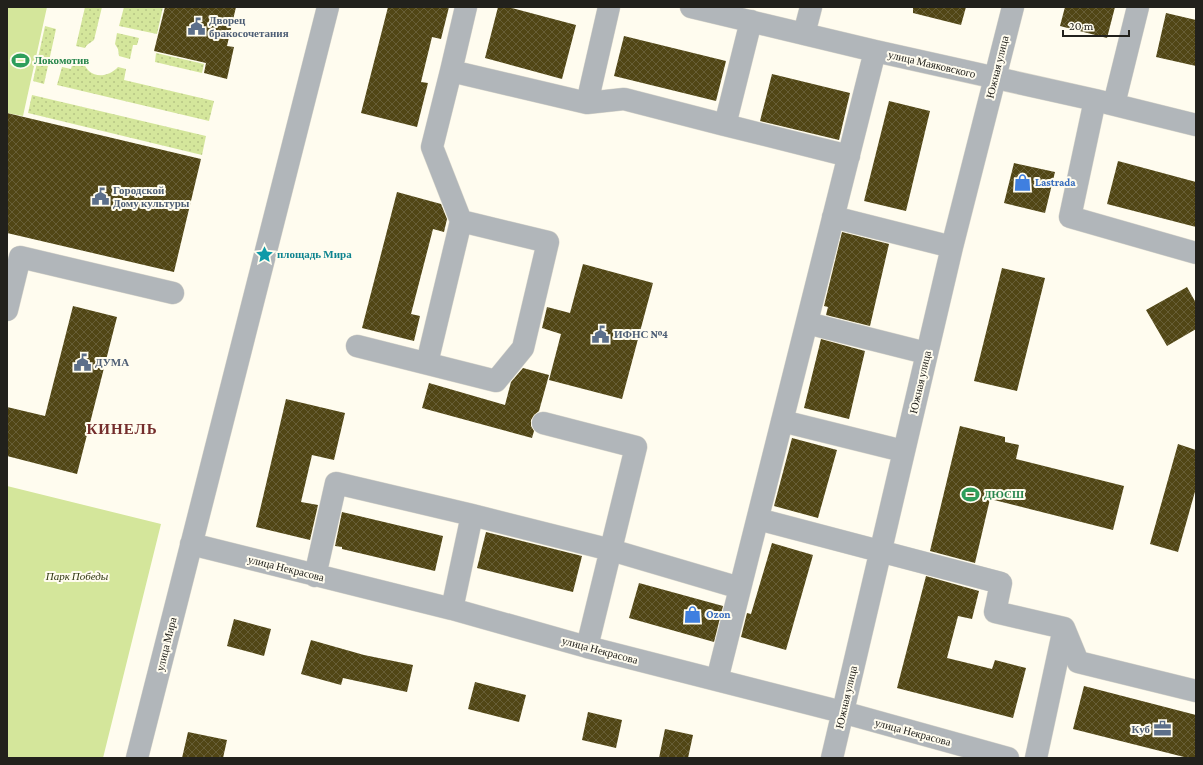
<svg xmlns="http://www.w3.org/2000/svg" width="1203" height="765" viewBox="0 0 1203 765" font-family="'Crimson Pro',serif">
  <style>
    .grass { fill: url(#grass-dots) }
    .park { fill: #d4e69b }
    .building { fill: url(#building-cross-hatch) }
    .lines { fill: none; stroke-linecap: round; stroke-linejoin: round }
    .minor-casing { stroke: #dcd9cd; stroke-width: 23 }
    .minor { stroke: #b1b6ba; stroke-width: 22 }
    .labels { text-anchor: middle; dominant-baseline: central; stroke-width: 4; stroke-linejoin: round; paint-order: stroke }
    .service-label { font-size: 11px; font-weight: bold; fill: #4e5e75; stroke: #fffcef; text-anchor: start }
    .leisure-label { font-size: 11px; font-weight: bold; fill: #27864d; stroke: #fffcef; text-anchor: start }
    .street-label { font-size: 11px; fill: #22211c; stroke: #fffcef }
    .shop-label { font-size: 11px; font-weight: bold; fill: #366cbe; stroke: #fffcef; text-anchor: start }
    .culture-label { font-size: 11px; font-weight: bold; fill: #0d838f; stroke: #fffcef; text-anchor: start }
    .park-label { font-size: 11px; font-style: italic; fill: #2f3611; stroke: #fffcef }
    .district-label { font-size: 15px; font-weight: bold; letter-spacing: 1px; fill: #742d2c; stroke: #fffcef }
  </style>
  <defs>
    <pattern id="grass-dots" width="8" height="8" patternUnits="userSpaceOnUse"><rect width="8" height="8" fill="#d4e69b"/><path d="M2 2h.1M6 6h.1" fill="none" stroke="#b6c585" stroke-width="1.8" stroke-linecap="round"/></pattern>
    <pattern id="building-cross-hatch" width="8" height="8" patternUnits="userSpaceOnUse"><rect width="8" height="8" fill="#514615"/><path d="M0 0l8 8M0 8l8-8" fill="none" stroke="#675e36"/></pattern>
  </defs>
  <rect width="100%" height="100%" fill="#fffcef"/>
  <!-- grass -->
  <path class="grass" d="M85 7H102L94 40 87 45 85 48 76 46Z
    M124 7H163L157 34 119 26Z
    M45 26 56 29 44 84 33 81Z
    M117 33 139 38 137 45H133L130 59 119 56 118 49 115 44Z
    M156 53 204 64 202 73 155 62Z
    M74 57 83 59C86 78 106 80 118 67L126 69 124 80 214 101 209 121 57 85 62 67 71 69Z
    M32 95 206 136 202 155 28 113Z"/>
  <!-- park -->
  <path class="park" d="M7 7H47L23 116 7 113Z
    M7 486 161 524 103 758H7Z"/>
  <!-- building -->
  <path class="building" d="M165 7H236L227 46 234 47 227 79 204 73 206 63 154 51Z
    M388 7H449L441 39 432 37 421 82 428 83 417 127 361 113Z
    M498 7H508L576 25 562 79 485 58Z
    M913 7H966L961 25 913 13Z
    M1065 7H1115L1107 38 1060 26Z
    M1166 13 1196 20V66L1156 57Z
    M624 36 726 61 716 101 614 76Z
    M772 74 850 93 839 140 760 121Z
    M889 101 930 111 906 211 864 201Z
    M7 113 201 159 174 272 7 233Z
    M1118 161 1196 182V227L1107 204Z
    M1014 163 1055 172 1045 213 1004 203Z
    M397 192 441 204 447 219 444 232 433 229 411 314 420 316 414 341 362 328Z
    M842 232 889 244 870 326 826 315 828 307 824 306Z
    M583 264 653 283 622 399 549 380 561 334 542 328 547 307 570 313Z
    M1002 268 1045 278 1017 391 974 381Z
    M1187 287 1196 303V329L1167 346 1146 310Z
    M73 306 117 317 77 474 7 456V407L45 416Z
    M821 339 865 351 849 419 804 408Z
    M523 368 549 375 539 411 534 415 531 420V426L534 431 532 438 422 408 429 383 505 405 511 382Z
    M286 399 345 413 334 460 312 455 301 502 318 505 310 540 256 527Z
    M960 426 1005 437V442L1019 445 1016 459 1124 486 1113 530 990 499 975 563 930 551Z
    M792 438 837 450 818 518 774 506Z
    M1178 444 1196 450V488L1178 552 1150 544Z
    M342 512 443 536 435 571 342 549V547L335 546Z
    M486 532 582 556 573 592 477 568Z
    M772 543 813 555 786 650 741 637 747 613 751 614Z
    M926 576 979 591 972 619 958 616 947 658 992 669 995 660 1026 668 1013 718 897 688Z
    M639 583 723 606 714 642 629 618Z
    M234 619 271 629 264 656 227 646Z
    M311 640 364 655 413 665 407 692 343 678 341 685 301 674Z
    M475 682 526 695 519 722 468 709Z
    M1084 686 1196 715V758H1188L1073 729Z
    M588 712 622 720 616 748 582 740Z
    M665 729 693 735 688 758H659Z
    M188 732 227 740 223 758H182Z"/>
  <g class="lines">
    <defs>
      <path id="minor" d="M466 7 451 71 587 103 624 99 725 125
        M691 7 875 51 1095 100 1196 125
        M751 21 725 125 849 156
        M804 34 811 7
        M1095 100 1070 217 1196 253
        M587 103 609 7
        M1114 104 1138 7
        M833 217 952 247
        M7 310 20 257 173 293
        M807 323 926 353
        M357 346 496 381 523 348 548 242 461 221 432 147 451 71
        M427 363 461 221
        M782 421 903 451
        M543 423 636 447 587 647
        M758 519 1001 583 995 612 1064 628
        M191 544 452 609 587 647 842 712 1008 758
        M315 576 336 483 472 515 611 550 740 588
        M452 609 472 515
        M717 680 875 51
        M137 758 328 7
        M832 758 952 247 1013 7
        M1036 758 1064 628 1078 662 1196 691"/>
    </defs>
    <!-- minor casing -->
    <use href="#minor" class="minor-casing"/>
    <!-- minor -->
    <use href="#minor" class="minor"/>
  </g>
  <!-- icons -->
  <defs>
    <symbol id="civic-bare" viewBox="-9 -9 18 18"><path d="M-.6-6.5H3V-4.5H.6V-3L4-1V1h2V6H-6V1h2V-1L-.6-3ZM-1.2 2.5V6h2.4V2.5Z" fill="#5c6f8a" stroke="#fffcef" stroke-width="2.5" paint-order="stroke"/></symbol>
    <symbol id="stadium-bare" viewBox="-9 -9 18 18"><path d="M0-5a6.5 5 0 1 0 0 10a6.5 5 0 1 0 0-10ZM-3.5-1.8h7v3.6h-7Z" fill="#2e9e5b" stroke="#fffcef" stroke-width="2.5" paint-order="stroke"/></symbol>
    <symbol id="shop-bare" viewBox="-9 -9 18 18"><path d="M-5-2.5h2.3a2.7 3.5 0 0 1 5.4 0H5L5.5 6h-11ZM-1.5-2.5h3a1.5 2.3 0 0 0-3 0Z" fill="#3f7fe0" stroke="#fffcef" stroke-width="2.5" paint-order="stroke"/></symbol>
    <symbol id="sight-bare" viewBox="-9 -9 18 18"><path d="M0-6L1.8-2.2L6-1.7L2.9 1.2L3.7 5.4L0 3.3L-3.7 5.4L-2.9 1.2L-6-1.7L-1.8-2.2Z" fill="#0f9aa8" stroke="#fffcef" stroke-width="2.5" paint-order="stroke"/></symbol>
    <symbol id="office-bare" viewBox="-9 -9 18 18"><path d="M-6-3h4V-5.5h4V-3h4V5H-6ZM-1-4.5V-3h2v-1.5ZM-6 0V1H6V0Z" fill="#5c6f8a" stroke="#fffcef" stroke-width="2.5" paint-order="stroke"/></symbol>
  </defs>
  <g fill-rule="evenodd">
    <use href="#civic-bare" x="184" y="14" width="25" height="25"/>
    <use href="#stadium-bare" x="8" y="48" width="25" height="25"/>
    <use href="#shop-bare" x="1010" y="170" width="25" height="25"/>
    <use href="#civic-bare" x="88" y="184" width="25" height="25"/>
    <use href="#sight-bare" x="252" y="242" width="25" height="25"/>
    <use href="#civic-bare" x="588" y="322" width="25" height="25"/>
    <use href="#civic-bare" x="70" y="350" width="25" height="25"/>
    <use href="#stadium-bare" x="958" y="482" width="25" height="25"/>
    <use href="#shop-bare" x="680" y="602" width="25" height="25"/>
    <use href="#office-bare" x="1150" y="716" width="25" height="25"/>
  </g>
  <g class="labels">
    <!-- service labels -->
    <g class="service-label">
      <text x="209" y="20">Дворец<tspan x="209" dy="13">бракосочетания</tspan></text>
      <text x="113" y="190">Городской<tspan x="113" dy="13">Дому культуры</tspan></text>
      <text x="614" y="334">ИФНС №4</text>
      <text x="95" y="362">ДУМА</text>
      <text x="1150" y="729" text-anchor="end">Куб</text>
    </g>
    <!-- leisure labels -->
    <g class="leisure-label">
      <text x="34" y="60">Локомотив</text>
      <text x="984" y="494">ДЮСШ</text>
    </g>
    <!-- street labels -->
    <g class="street-label">
      <text transform="translate(932 64) rotate(13)">улица Маяковского</text>
      <text transform="translate(997 67) rotate(-76)">Южная улица</text>
      <text transform="translate(920 382) rotate(-77)">Южная улица</text>
      <text transform="translate(286 568) rotate(14)">улица Некрасова</text>
      <text transform="translate(166 644) rotate(-76)">улица Мира</text>
      <text transform="translate(600 650) rotate(15)">улица Некрасова</text>
      <text transform="translate(846 697) rotate(-77)">Южная улица</text>
      <text transform="translate(913 732) rotate(15)">улица Некрасова</text>
    </g>
    <!-- shop labels -->
    <g class="shop-label">
      <text x="1035" y="182">Lastrada</text>
      <text x="706" y="614">Ozon</text>
    </g>
    <!-- culture labels -->
    <g class="culture-label">
      <text x="277" y="254">площадь Мира</text>
    </g>
    <!-- park labels -->
    <g class="park-label">
      <text x="77" y="576">Парк Победы</text>
    </g>
    <!-- district labels -->
    <g class="district-label">
      <text x="122" y="429">КИНЕЛЬ</text>
    </g>
  </g>
  <!-- border -->
  <rect width="1203" height="765" fill="none" stroke="#22211c" stroke-width="16"/>
  <!-- scale -->
  <path d="M1063 30v6h66v-6" fill="none" stroke="#22211c" stroke-width="2"/>
  <text x="1069" y="30" font-size="12" fill="#22211c" stroke="#fffcef" stroke-width="3" paint-order="stroke">20 m</text>
</svg>
